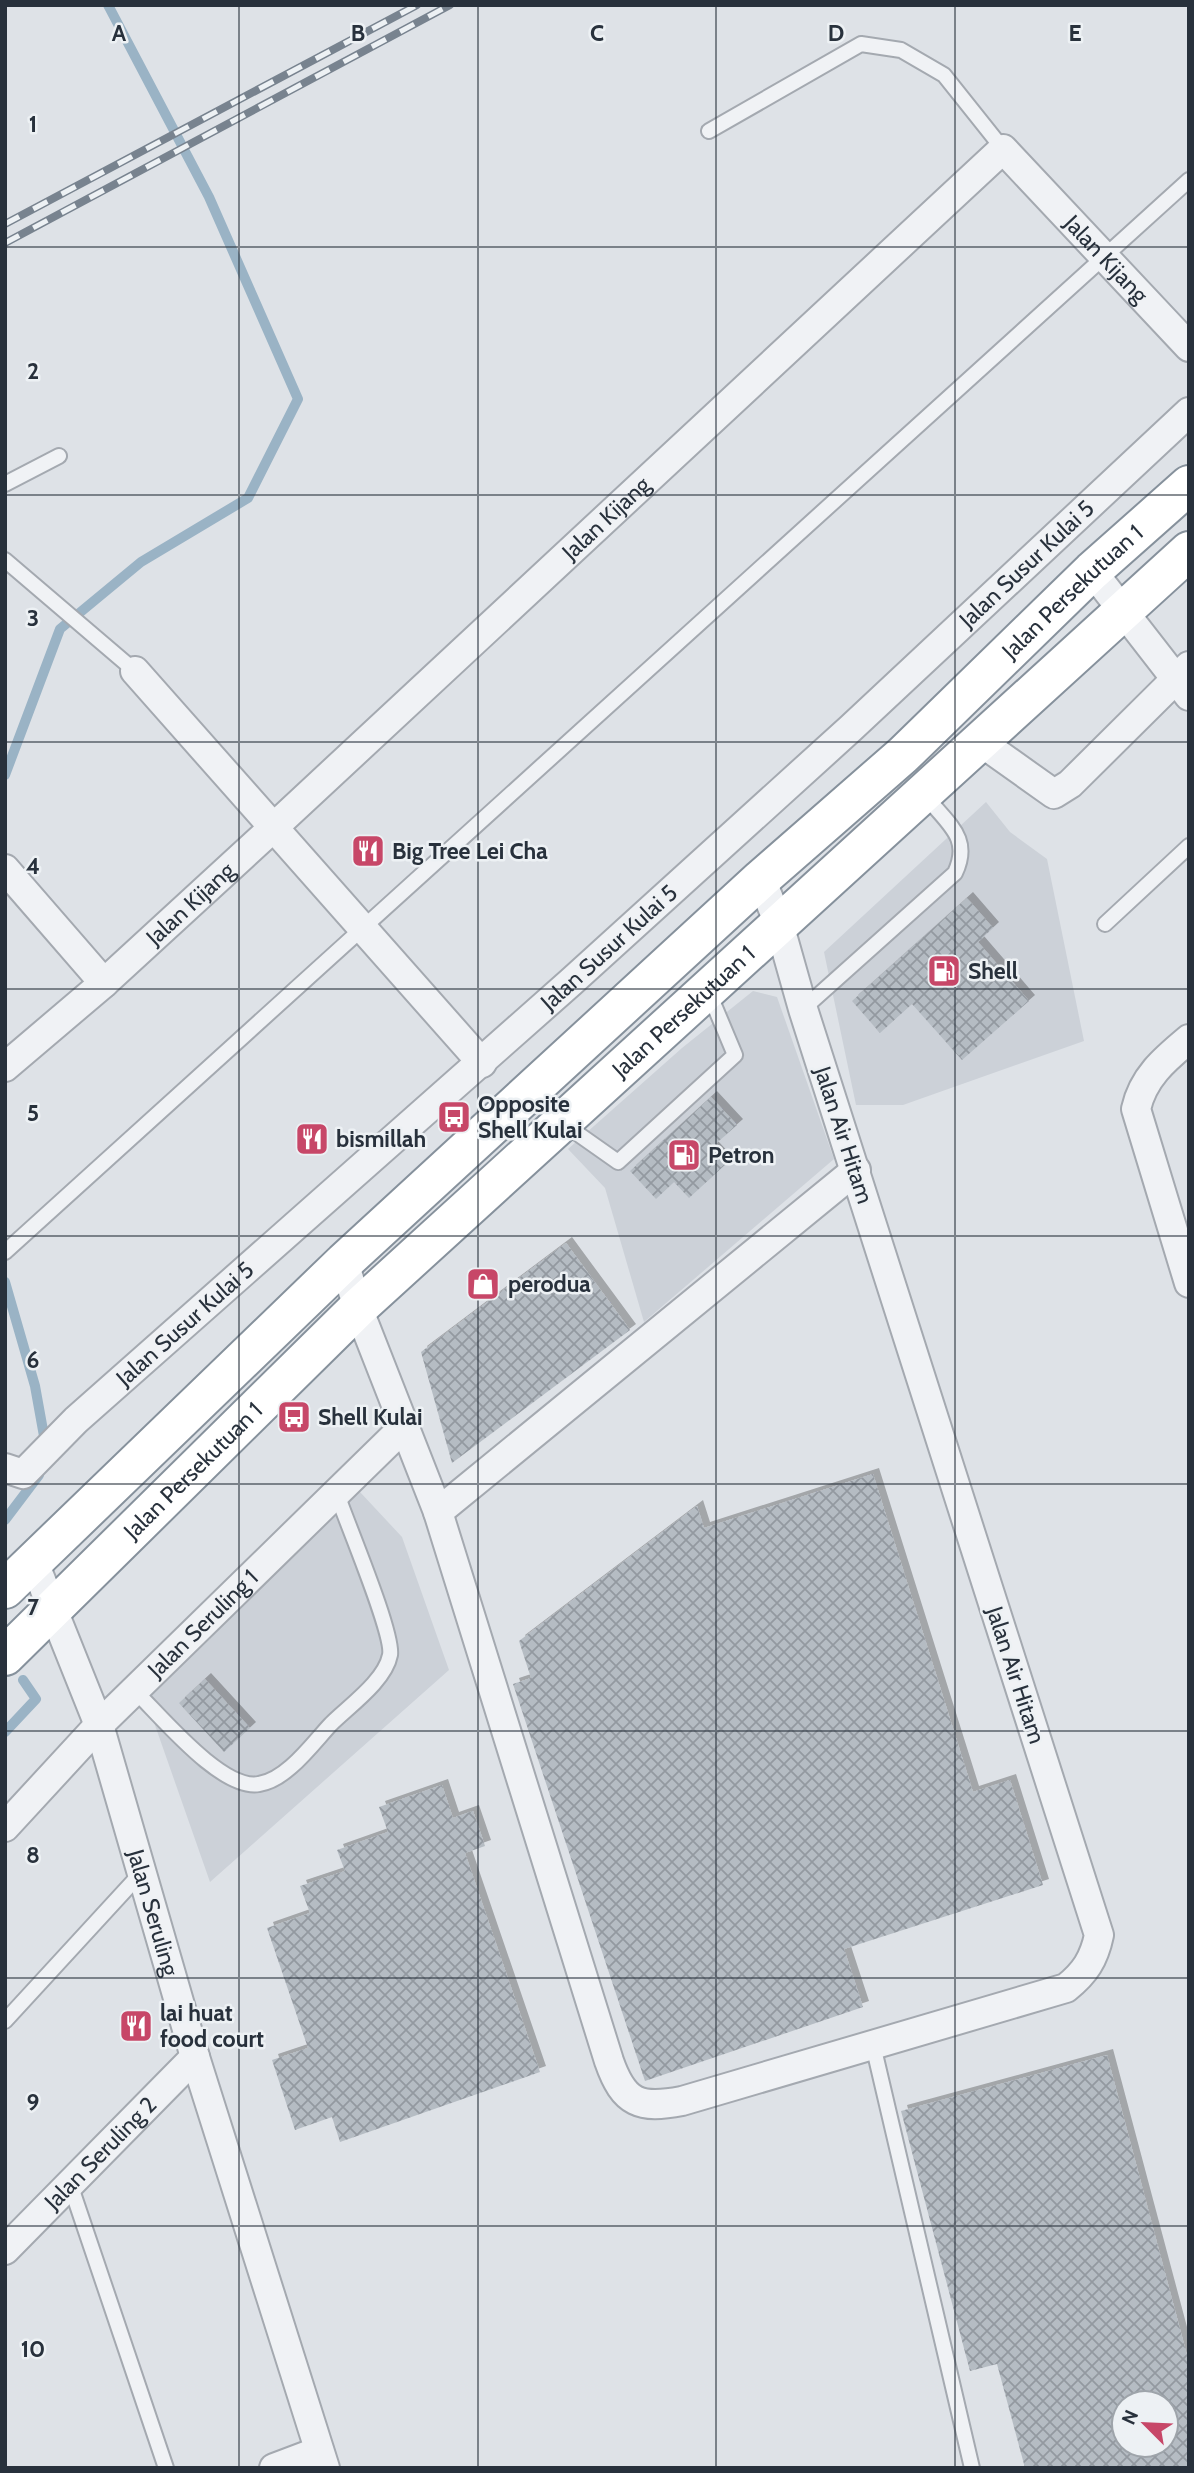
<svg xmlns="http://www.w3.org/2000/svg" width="1194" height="2473" viewBox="0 0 1194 2473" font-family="Cabin,sans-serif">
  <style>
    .built { fill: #ccd1d8 }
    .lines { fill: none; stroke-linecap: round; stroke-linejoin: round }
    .stream { stroke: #9ab3c5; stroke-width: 10 }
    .building { fill: url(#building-cross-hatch); fill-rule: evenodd; filter: url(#shadow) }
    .service-casing { stroke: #a4a9b0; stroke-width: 18 }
    .minor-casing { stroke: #a4a9b0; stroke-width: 32 }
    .trunk-casing { stroke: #86919c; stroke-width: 42 }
    .service { stroke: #f0f2f5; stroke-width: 14 }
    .minor { stroke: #f0f2f5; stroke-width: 28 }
    .trunk { stroke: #fff; stroke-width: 38 }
    .rail-casing { stroke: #78838f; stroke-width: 8 }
    .rail { stroke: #edf1f4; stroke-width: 5; stroke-dasharray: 16; stroke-linecap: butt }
    .grid { fill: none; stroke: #28313c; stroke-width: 2; stroke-opacity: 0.55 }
    .labels { text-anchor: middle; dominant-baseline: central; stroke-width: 5; stroke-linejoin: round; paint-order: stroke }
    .street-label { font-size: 23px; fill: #28313c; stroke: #edf1f4 }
    .poi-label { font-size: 23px; font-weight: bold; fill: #28313c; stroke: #edf1f4; text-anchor: start }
    .grid-label { font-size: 23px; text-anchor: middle; font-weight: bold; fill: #28313c; stroke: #edf1f4; stroke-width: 5; stroke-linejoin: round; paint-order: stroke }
  </style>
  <defs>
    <pattern id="building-cross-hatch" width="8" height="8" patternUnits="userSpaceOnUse" patternTransform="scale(1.75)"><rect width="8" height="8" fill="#b5bcc3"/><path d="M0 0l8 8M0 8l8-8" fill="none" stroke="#9399a0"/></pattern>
    <filter id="shadow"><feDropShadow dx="6" dy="-6" stdDeviation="0" flood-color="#0004"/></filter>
  </defs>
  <rect width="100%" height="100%" fill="#dee2e7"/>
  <!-- built -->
  <path class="built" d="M986 802 1010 832 1047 859 1084 1041 903 1105H856L824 952Z
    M753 991 777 997 834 1159 644 1322 605 1188 568 1149 682 1048Z
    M360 1492 402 1537 449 1670 210 1882 143 1691Z"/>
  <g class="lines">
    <!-- stream -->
    <path class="stream" d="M5 775 60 629 141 562 248 498 298 399 209 197 108 5
      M5 1282 35 1386 46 1447
      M5 1520 39 1475
      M5 1732 36 1699 23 1680"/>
  </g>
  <!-- building -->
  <path class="building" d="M967 898 993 928 978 942 1029 1001 962 1060 912 1004 880 1033 852 1001Z
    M711 1097 737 1125 712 1147 727 1163 689 1198 674 1182 656 1199 630 1171Z
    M566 1243 630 1330 452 1463 421 1352Z
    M873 1474 973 1792 1010 1780 1043 1885 844 1949 863 2007 645 2081 513 1684 531 1678 519 1641 697 1506 704 1528Z
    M205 1679 250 1728 224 1752 179 1703Z
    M442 1785 453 1818 473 1811 485 1846 465 1853 540 2072 340 2142 332 2117 295 2130 272 2060 308 2048 267 1928 310 1913 300 1886 345 1871 337 1850 388 1832 379 1807Z
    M1107 2055 1189 2363V2468H1025L997 2364 970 2371 901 2111ZM1124 2403H1166V2445H1124Z"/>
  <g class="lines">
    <defs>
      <path id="service" d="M709 131 861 44 901 50 944 75 1003 149
        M5 484 59 456
        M5 560 135 671
        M1105 924 1189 846
        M803 1009 955 873C972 837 947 824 925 795
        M564 1124 618 1162 735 1055 709 993
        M5 1252 1189 180
        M135 1691C160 1715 222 1791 259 1784 287 1780 313 1743 331 1724 349 1706 385 1681 390 1655 394 1634 346 1521 337 1494
        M5 2021 142 1872
        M873 2045 972 2468
        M70 2184 166 2468"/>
      <g id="minor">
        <path d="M1092 571 1189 696"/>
        <path d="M135 671 482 1063"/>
        <path d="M978 740 1054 794 1070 784 1189 666"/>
        <path d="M5 869 104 983"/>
        <path d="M1189 1039C1165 1059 1143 1077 1136 1109L1189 1283"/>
        <path id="s1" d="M5 1067 104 983 274 827 1003 149 1189 347"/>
        <path d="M344 1262 358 1308 438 1512 609 2061C624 2104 640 2109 682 2101L1066 1988C1085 1973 1094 1959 1099 1935L803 1009 779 924 761 879"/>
        <path id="s2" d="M5 1468 23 1474 76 1420 571 982 851 728 1189 412"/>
        <path d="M438 1512 856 1170"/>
        <path id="s3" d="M33 1560 99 1725 195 2057 325 2468"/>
        <path id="s4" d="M5 1827 99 1725 406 1425"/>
        <path id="s5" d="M5 2250 195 2057"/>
        <path d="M274 2468 319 2451"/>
      </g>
      <g id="trunk">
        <path id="s6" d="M5 1589 344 1262 761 879 903 755 1092 571 1189 485"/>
        <path id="s7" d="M5 1656 358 1308 1189 551"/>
      </g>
    </defs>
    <!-- service casing -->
    <use href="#service" class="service-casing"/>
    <!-- minor casing -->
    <use href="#minor" class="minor-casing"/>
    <!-- trunk casing -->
    <use href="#trunk" class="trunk-casing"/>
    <!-- service -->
    <use href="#service" class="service"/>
    <!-- minor -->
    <use href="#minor" class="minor"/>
    <!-- trunk -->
    <use href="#trunk" class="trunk"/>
    <defs>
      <path id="rail" d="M5 224 417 5
        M5 243 450 5"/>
    </defs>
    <!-- rail casing -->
    <use href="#rail" class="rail-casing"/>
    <!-- rail -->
    <use href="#rail" class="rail"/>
  </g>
  <!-- grid -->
  <path class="grid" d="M239 5V2468M478 5V2468M716 5V2468M955 5V2468M5 247H1189M5 495H1189M5 742H1189M5 989H1189M5 1236H1189M5 1484H1189M5 1731H1189M5 1978H1189M5 2226H1189"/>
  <!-- icons -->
  <defs>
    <symbol id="restaurant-square" viewBox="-11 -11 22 22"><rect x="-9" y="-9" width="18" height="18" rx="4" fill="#c74768" stroke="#edf1f4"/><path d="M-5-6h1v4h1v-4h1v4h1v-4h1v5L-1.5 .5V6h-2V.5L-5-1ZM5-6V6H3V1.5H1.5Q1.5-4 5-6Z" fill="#fff"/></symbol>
    <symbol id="fuel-square" viewBox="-11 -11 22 22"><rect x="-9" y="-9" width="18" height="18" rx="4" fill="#c74768" stroke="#edf1f4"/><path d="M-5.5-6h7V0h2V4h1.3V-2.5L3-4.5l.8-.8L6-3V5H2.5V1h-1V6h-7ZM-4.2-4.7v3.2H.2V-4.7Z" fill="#fff"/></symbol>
    <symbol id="bus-square" viewBox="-11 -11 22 22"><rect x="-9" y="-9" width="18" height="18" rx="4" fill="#c74768" stroke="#edf1f4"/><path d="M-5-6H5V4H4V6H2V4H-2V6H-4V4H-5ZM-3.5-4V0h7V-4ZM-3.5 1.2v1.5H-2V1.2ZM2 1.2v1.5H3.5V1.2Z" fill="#fff"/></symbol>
    <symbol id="shop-square" viewBox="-11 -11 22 22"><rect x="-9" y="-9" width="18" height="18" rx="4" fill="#c74768" stroke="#edf1f4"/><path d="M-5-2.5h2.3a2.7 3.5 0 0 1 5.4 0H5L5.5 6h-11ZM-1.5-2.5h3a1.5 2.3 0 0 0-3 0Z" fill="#fff"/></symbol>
  </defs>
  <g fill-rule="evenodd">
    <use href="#restaurant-square" x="349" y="832" width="38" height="38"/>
    <use href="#fuel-square" x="925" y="952" width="38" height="38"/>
    <use href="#bus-square" x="435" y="1098" width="38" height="38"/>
    <use href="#restaurant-square" x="293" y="1120" width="38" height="38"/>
    <use href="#fuel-square" x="665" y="1136" width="38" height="38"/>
    <use href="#shop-square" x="464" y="1265" width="38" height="38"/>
    <use href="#bus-square" x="275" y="1398" width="38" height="38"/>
    <use href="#restaurant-square" x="117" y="2007" width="38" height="38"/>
  </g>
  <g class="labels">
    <!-- street labels -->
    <g class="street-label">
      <text stroke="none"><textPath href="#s1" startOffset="1507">Jalan Kijang</textPath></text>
      <text stroke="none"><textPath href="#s1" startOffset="814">Jalan Kijang</textPath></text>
      <text stroke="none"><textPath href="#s2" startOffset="1374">Jalan Susur Kulai 5</textPath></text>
      <text stroke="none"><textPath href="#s6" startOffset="1461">Jalan Persekutuan 1</textPath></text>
      <text stroke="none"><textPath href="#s1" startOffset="247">Jalan Kijang</textPath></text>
      <text stroke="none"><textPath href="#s2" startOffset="807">Jalan Susur Kulai 5</textPath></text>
      <text stroke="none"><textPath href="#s7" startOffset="936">Jalan Persekutuan 1</textPath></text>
      <text transform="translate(844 1135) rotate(72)">Jalan Air Hitam</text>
      <text stroke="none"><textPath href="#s2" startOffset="240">Jalan Susur Kulai 5</textPath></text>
      <text stroke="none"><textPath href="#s7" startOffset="264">Jalan Persekutuan 1</textPath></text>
      <text stroke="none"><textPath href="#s4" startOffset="284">Jalan Seruling 1</textPath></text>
      <text transform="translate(1016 1675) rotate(72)">Jalan Air Hitam</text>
      <text stroke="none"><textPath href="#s3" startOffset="373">Jalan Seruling</textPath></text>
      <text stroke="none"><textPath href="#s5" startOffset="136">Jalan Seruling 2</textPath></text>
    </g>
    <!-- poi labels -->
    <g class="poi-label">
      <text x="392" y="851">Big Tree Lei Cha</text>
      <text x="968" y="971">Shell</text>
      <text x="478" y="1104">Opposite<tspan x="478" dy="26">Shell Kulai</tspan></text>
      <text x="336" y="1139">bismillah</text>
      <text x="708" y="1155">Petron</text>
      <text x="508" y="1284">perodua</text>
      <text x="318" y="1417">Shell Kulai</text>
      <text x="160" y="2013">lai huat<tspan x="160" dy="26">food court</tspan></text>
    </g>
  </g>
  <g class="grid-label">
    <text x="119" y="41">A</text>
    <text x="358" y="41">B</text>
    <text x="597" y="41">C</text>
    <text x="836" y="41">D</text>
    <text x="1075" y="41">E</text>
    <text x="33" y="132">1</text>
    <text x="33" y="379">2</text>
    <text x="33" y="626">3</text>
    <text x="33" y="874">4</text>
    <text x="33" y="1121">5</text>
    <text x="33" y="1368">6</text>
    <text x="33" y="1615">7</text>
    <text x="33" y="1863">8</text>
    <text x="33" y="2110">9</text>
    <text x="33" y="2357">10</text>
  </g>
  <!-- border -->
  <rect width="1194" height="2473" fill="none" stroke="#28313c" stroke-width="14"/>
  <!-- north arrow -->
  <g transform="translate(1145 2424) rotate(294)"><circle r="33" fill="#edf1f4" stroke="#9ea4aa" stroke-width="2"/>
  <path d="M0-5L12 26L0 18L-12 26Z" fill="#c74768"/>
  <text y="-10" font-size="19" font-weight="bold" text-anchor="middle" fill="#28313c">N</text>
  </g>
</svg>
